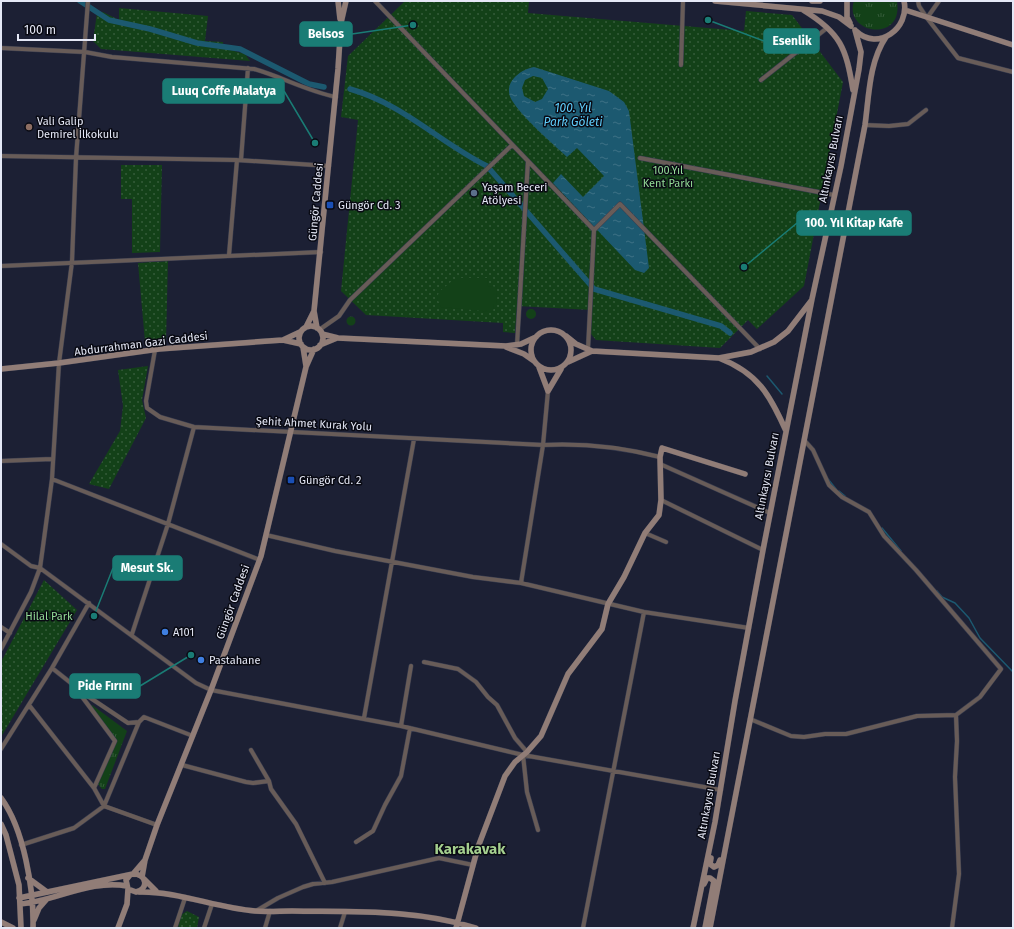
<svg xmlns="http://www.w3.org/2000/svg" width="1014" height="929" viewBox="0 0 1014 929" font-family="'Fira Sans',sans-serif">
  <style>
    .grass { fill: url(#grass-tufts) }
    .park { fill: url(#park-dots) }
    .pitch { fill: #134118 }
    .water { fill: url(#water-ripples); fill-rule: evenodd }
    .lines { fill: none; stroke-linecap: round; stroke-linejoin: round }
    .stream { stroke: #1c5970; stroke-width: 1.5 }
    .canal { stroke: #1c5970; stroke-width: 5.5 }
    .street-casing { stroke: #383c4f; stroke-width: 5 }
    .secondary-casing { stroke: #383c4f; stroke-width: 6 }
    .street { stroke: #685c58; stroke-width: 4 }
    .secondary { stroke: #917d77; stroke-width: 5.5 }
    .education-dot { fill: #8d6e63; stroke: #090a13; stroke-width: 1.5 }
    .service-dot { fill: #5c6f8a; stroke: #090a13; stroke-width: 1.5 }
    .transit-dot { fill: #1a4fb4; stroke: #090a13; stroke-width: 1.5 }
    .shop-dot { fill: #3f7fe0; stroke: #090a13; stroke-width: 1.5 }
    .labels { text-anchor: middle; dominant-baseline: central; stroke-width: 3; stroke-linejoin: round; paint-order: stroke }
    .poi-label { font-size: 11px; fill: #e5e8f6; stroke: #090a13; text-anchor: start }
    .street-label { font-size: 11px; fill: #e5e8f6; stroke: #090a13 }
    .park-label { font-size: 11px; fill: #93db96; stroke: #090a13 }
    .water-label { font-size: 12px; font-style: italic; fill: #5fcefc; stroke: #090a13 }
    .district-label { font-size: 15px; font-weight: bold; fill: #a4cf8e; stroke: #090a13 }
    .leader { fill: none; stroke: #1a7c75; stroke-width: 1.5 }
    .callout-dot { fill: #1a7c75; stroke: #090a13; stroke-width: 1.5 }
    .callout { fill: #1a7c75; stroke: #1a7c75; stroke-width: 1.5 }
    .callout-label { font-size: 12px; text-anchor: middle; font-weight: bold; fill: #fff }
  </style>
  <defs>
    <pattern id="grass-tufts" width="24" height="20" patternUnits="userSpaceOnUse"><rect width="24" height="20" fill="#134118"/><path d="M3 7l-1-3M5 7V3M7 7l1-3M15 17l-1-3M17 17v-4M19 17l1-3" fill="none" stroke="#355c3a"/></pattern>
    <pattern id="park-dots" width="8" height="8" patternUnits="userSpaceOnUse"><rect width="8" height="8" fill="#134118"/><path d="M2 2h.1M6 6h.1" fill="none" stroke="#355c3a" stroke-width="1.8" stroke-linecap="round"/></pattern>
    <pattern id="water-ripples" width="26" height="14" patternUnits="userSpaceOnUse"><rect width="26" height="14" fill="#1c5970"/><path d="M2 4q2-2 4 0t4 0M15 11q2-2 4 0t4 0" fill="none" stroke="#3d7185"/></pattern>
  </defs>
  <rect width="100%" height="100%" fill="#1c2034"/>
  <!-- grass -->
  <path class="grass" d="M854 1H897C904 44 843 34 854 1Z
    M526 314a5 5 0 1 1 10 0a5 5 0 1 1-10 0Z
    M346.5 321a4.5 4.5 0 1 1 9 0a4.5 4.5 0 1 1-9 0Z
    M92 705 127 731 105 789H102L97 783 114 738 90 708Z"/>
  <!-- park -->
  <path class="park" d="M405 1H529L528 13 744 31 746 11 792 15 843 82 804 286 757 329 748 320 720 348 596 340 591 334V310L517 306 515 333 503 332V323L366 315 341 291 358 120 341 117 348 56Z
    M119 8 208 16 205 41 223 42V48L245 54 250 61 101 49 93 41 97 13 103 12 119 20Z
    M121 165H162L160 252 132 253V199H121Z
    M168 261 166 341 145 342 138 263Z
    M148 366 142 400 146 418 109 489 89 484 120 431 123 406 118 370Z
    M44 580 77 610 1 737V662Z
    M187 911 199 917 197 928H178L181 915Z"/>
  <!-- pitch -->
  <path class="pitch" d="M458 278H487L488 286 497 287 496 304H494L493 312 441 307 437 298 439 292 453 280 455 281Z"/>
  <!-- water -->
  <path class="water" d="M534 67 609 91 624 102 629 111 649 268 644 273 635 270 553 183 561 174 583 197 604 176 577 148 567 157C551 142 525 120 513 102 501 85 518 70 534 67ZM533 76 542 78 548 89 542 99 535 102 524 96 522 88 525 80Z"/>
  <g class="lines">
    <!-- stream -->
    <path class="stream" d="M767 376 782 394
      M828 479 836 489
      M839 491 845 496
      M882 528 901 551
      M937 591 942 597 955 603 969 618 980 638 1013 672"/>
    <!-- canal -->
    <path class="canal" d="M80 1 109 20 150 29 197 43 240 49 309 84 324 87
      M350 89C403 104 439 142 487 166L594 289 721 326 730 333"/>
    <defs>
      <path id="street" d="M375 1 594 230
        M918 1 919 6 927 18 958 58 1013 72
        M927 18 939 1
        M1 48 85 52 112 57 254 69C282 77 307 91 336 97
        M681 65 683 1
        M761 80 827 28
        M865 125 889 126 908 124 926 110
        M1 156 237 160 329 166
        M640 158 834 195
        M241 160 248 68
        M229 255 237 160
        M1 266 321 252
        M319 330 339 316 350 300 512 145
        M517 345 528 161
        M588 349 594 230 620 204 760 349
        M155 350 146 401 147 408 160 417 194 427 543 445 548 391
        M804 440 813 450 829 485 842 497 869 512 884 536 916 570 1001 669 980 697 956 715 957 741 955 777 959 874 952 928
        M1 461 52 459
        M660 464 770 513
        M52 479 260 560
        M661 500 763 550
        M645 533 666 542
        M266 535 335 551 473 577 521 583 644 612 749 628
        M1 544 31 566 40 568 196 683 211 690 401 726 411 666
        M521 583 543 445C583 443 621 447 660 457
        M1 627 10 633
        M132 634 168 524 194 427
        M1 649 31 592 40 568 44 539 52 479 59 363 72 262 76 158 88 1
        M424 662 458 669 476 682 488 697 497 705 515 738 527 752
        M52 668 86 695 128 723 139 722 144 717 193 736
        M77 690 115 741 94 788
        M29 705 94 788 104 806 157 825
        M364 718 414 439
        M750 719 791 736 804 737 825 734H846L917 716 956 715
        M401 726 523 755 721 790
        M1 749 52 668 89 603
        M251 750 269 781
        M523 755 527 792 538 830
        M182 765 246 782 253 783 269 781 271 789 296 824 325 883
        M356 842 373 831 385 805 401 776 410 728
        M21 845 74 828 104 806 139 722
        M256 911 278 898 303 887 313 884 332 882 439 858 473 865
        M175 928 185 898
        M204 928 212 904
        M265 928 270 911
        M340 928 345 912
        M583 928 644 612"/>
      <path id="secondary" d="M338 1 340 19
        M715 1 822 11 839 17 851 26
        M812 1H820
        M847 1V17L850 23
        M803 10C841 33 846 48 853 90
        M905 10 1013 45
        M856 31C878 52 910 28 904 1
        M299 338a12 12 0 1 1 24 0a12 12 0 1 1-24 0Z
        M306 327 314 311
        M317 328 314 311 338 69 341 23 346 1
        M531 350a20 20 0 1 1 40 0a20 20 0 1 1-40 0Z
        M322 334 338 338 506 346 521 344 536 337
        M566 336 576 344 592 351 719 358 751 352 774 342 788 331 811 301
        M283 340 300 332
        M320 345 337 338
        M303 347 306 366
        M506 347 524 354 534 361
        M719 358C758 373 770 395 786 431
        M568 362 592 351
        M539 367 548 391
        M1 369 59 363 159 349 283 340 301 344
        M548 391 561 369
        M1 798C24 829 34 890 33 928
        M1 824 6 835 19 885 21 928
        M711 858 710 864 714 867 718 865 720 860
        M133 874 145 860
        M142 877 145 860 157 825 211 690 261 556 306 367 314 349
        M28 878 47 892
        M144 879 156 891
        M704 884 707 878H710L714 881 705 928
        M139 892C178 891 216 908 255 911 267 912 280 911 292 911 353 912 416 909 476 928
        M19 898 133 874C147 874 149 889 136 892L128 889 126 880 130 875
        M20 904C55 901 91 879 127 886
        M34 920 39 908 46 900
        M1 922 13 928
        M118 928 127 904 128 889
        M456 928 478 847 505 776 515 762 527 752 541 736 568 674 602 629 608 604 624 577 645 533 659 515 661 500 660 457 662 448 745 474
        M693 928 715 822 735 701 763 550 812 299 841 166 859 69 861 52 855 30
        M710 928 865 125C869 96 869 62 886 37"/>
    </defs>
    <!-- street casing -->
    <use href="#street" class="street-casing"/>
    <!-- secondary casing -->
    <use href="#secondary" class="secondary-casing"/>
    <!-- street -->
    <use href="#street" class="street"/>
    <!-- secondary -->
    <use href="#secondary" class="secondary"/>
  </g>
  <!-- markers -->
  <circle class="education-dot" cx="29" cy="127" r="4"/>
  <circle class="service-dot" cx="474" cy="193" r="4"/>
  <g class="transit-dot">
    <rect x="326" y="201" width="8" height="8" rx="2"/>
    <rect x="287" y="476" width="8" height="8" rx="2"/>
  </g>
  <g class="shop-dot">
    <circle cx="165" cy="632" r="4"/>
    <circle cx="201" cy="660" r="4"/>
  </g>
  <g class="labels">
    <!-- poi labels -->
    <g class="poi-label">
      <text x="37" y="121">Vali Galip<tspan x="37" dy="13">Demirel İlkokulu</tspan></text>
      <text x="482" y="187">Yaşam Beceri<tspan x="482" dy="13">Atölyesi</tspan></text>
      <text x="338" y="205">Güngör Cd. 3</text>
      <text x="299" y="480">Güngör Cd. 2</text>
      <text x="173" y="632">A101</text>
      <text x="209" y="660">Pastahane</text>
    </g>
    <!-- street labels -->
    <g class="street-label">
      <text transform="translate(831 159) rotate(-79)">Altınkayısı Bulvarı</text>
      <text transform="translate(316 202) rotate(-85)">Güngör Caddesi</text>
      <text transform="translate(141 344) rotate(-7)">Abdurrahman Gazi Caddesi</text>
      <text transform="translate(314 424) rotate(3)">Şehit Ahmet Kurak Yolu</text>
      <text transform="translate(767 476) rotate(-79)">Altınkayısı Bulvarı</text>
      <text transform="translate(233 602) rotate(-70)">Güngör Caddesi</text>
      <text transform="translate(709 795) rotate(-80)">Altınkayısı Bulvarı</text>
    </g>
    <!-- park labels -->
    <g class="park-label">
      <text x="668" y="170">100.Yıl<tspan x="668" dy="13">Kent Parkı</tspan></text>
      <text x="49" y="616">Hilal Park</text>
    </g>
    <!-- water labels -->
    <g class="water-label">
      <text x="573" y="108">100. Yıl<tspan x="573" dy="14">Park Göleti</tspan></text>
    </g>
    <!-- district labels -->
    <g class="district-label">
      <text x="470" y="849">Karakavak</text>
    </g>
  </g>
  <!-- callouts -->
  <path class="leader" d="M413 25L352 34M708 20L764 41M315 143L284 91M744 267L797 223M94 616L113 568M191 655L140 686"/>
  <g class="callout-dot">
    <circle cx="413" cy="25" r="4"/>
    <circle cx="708" cy="20" r="4"/>
    <circle cx="315" cy="143" r="4"/>
    <circle cx="744" cy="267" r="4"/>
    <circle cx="94" cy="616" r="4"/>
    <circle cx="191" cy="655" r="4"/>
  </g>
  <g class="callout">
    <rect x="300" y="22" width="52" height="24" rx="4"/>
    <rect x="764" y="29" width="55" height="24" rx="4"/>
    <rect x="163" y="79" width="121" height="24" rx="4"/>
    <rect x="797" y="211" width="114" height="24" rx="4"/>
    <rect x="113" y="556" width="69" height="24" rx="4"/>
    <rect x="70" y="674" width="70" height="24" rx="4"/>
  </g>
  <g class="callout-label">
    <text x="326" y="38">Belsos</text>
    <text x="792" y="45">Esenlik</text>
    <text x="224" y="95">Luuq Coffe Malatya</text>
    <text x="854" y="227">100. Yıl Kitap Kafe</text>
    <text x="147" y="572">Mesut Sk.</text>
    <text x="105" y="690">Pide Fırını</text>
  </g>
  <!-- border -->
  <rect width="1014" height="929" fill="none" stroke="#e5e8f6" stroke-width="4"/>
  <!-- scale -->
  <path d="M18 34v6h77v-6" fill="none" stroke="#e5e8f6" stroke-width="2"/>
  <text x="24" y="34" font-size="12" fill="#e5e8f6" stroke="#090a13" stroke-width="3" paint-order="stroke">100 m</text>
</svg>
